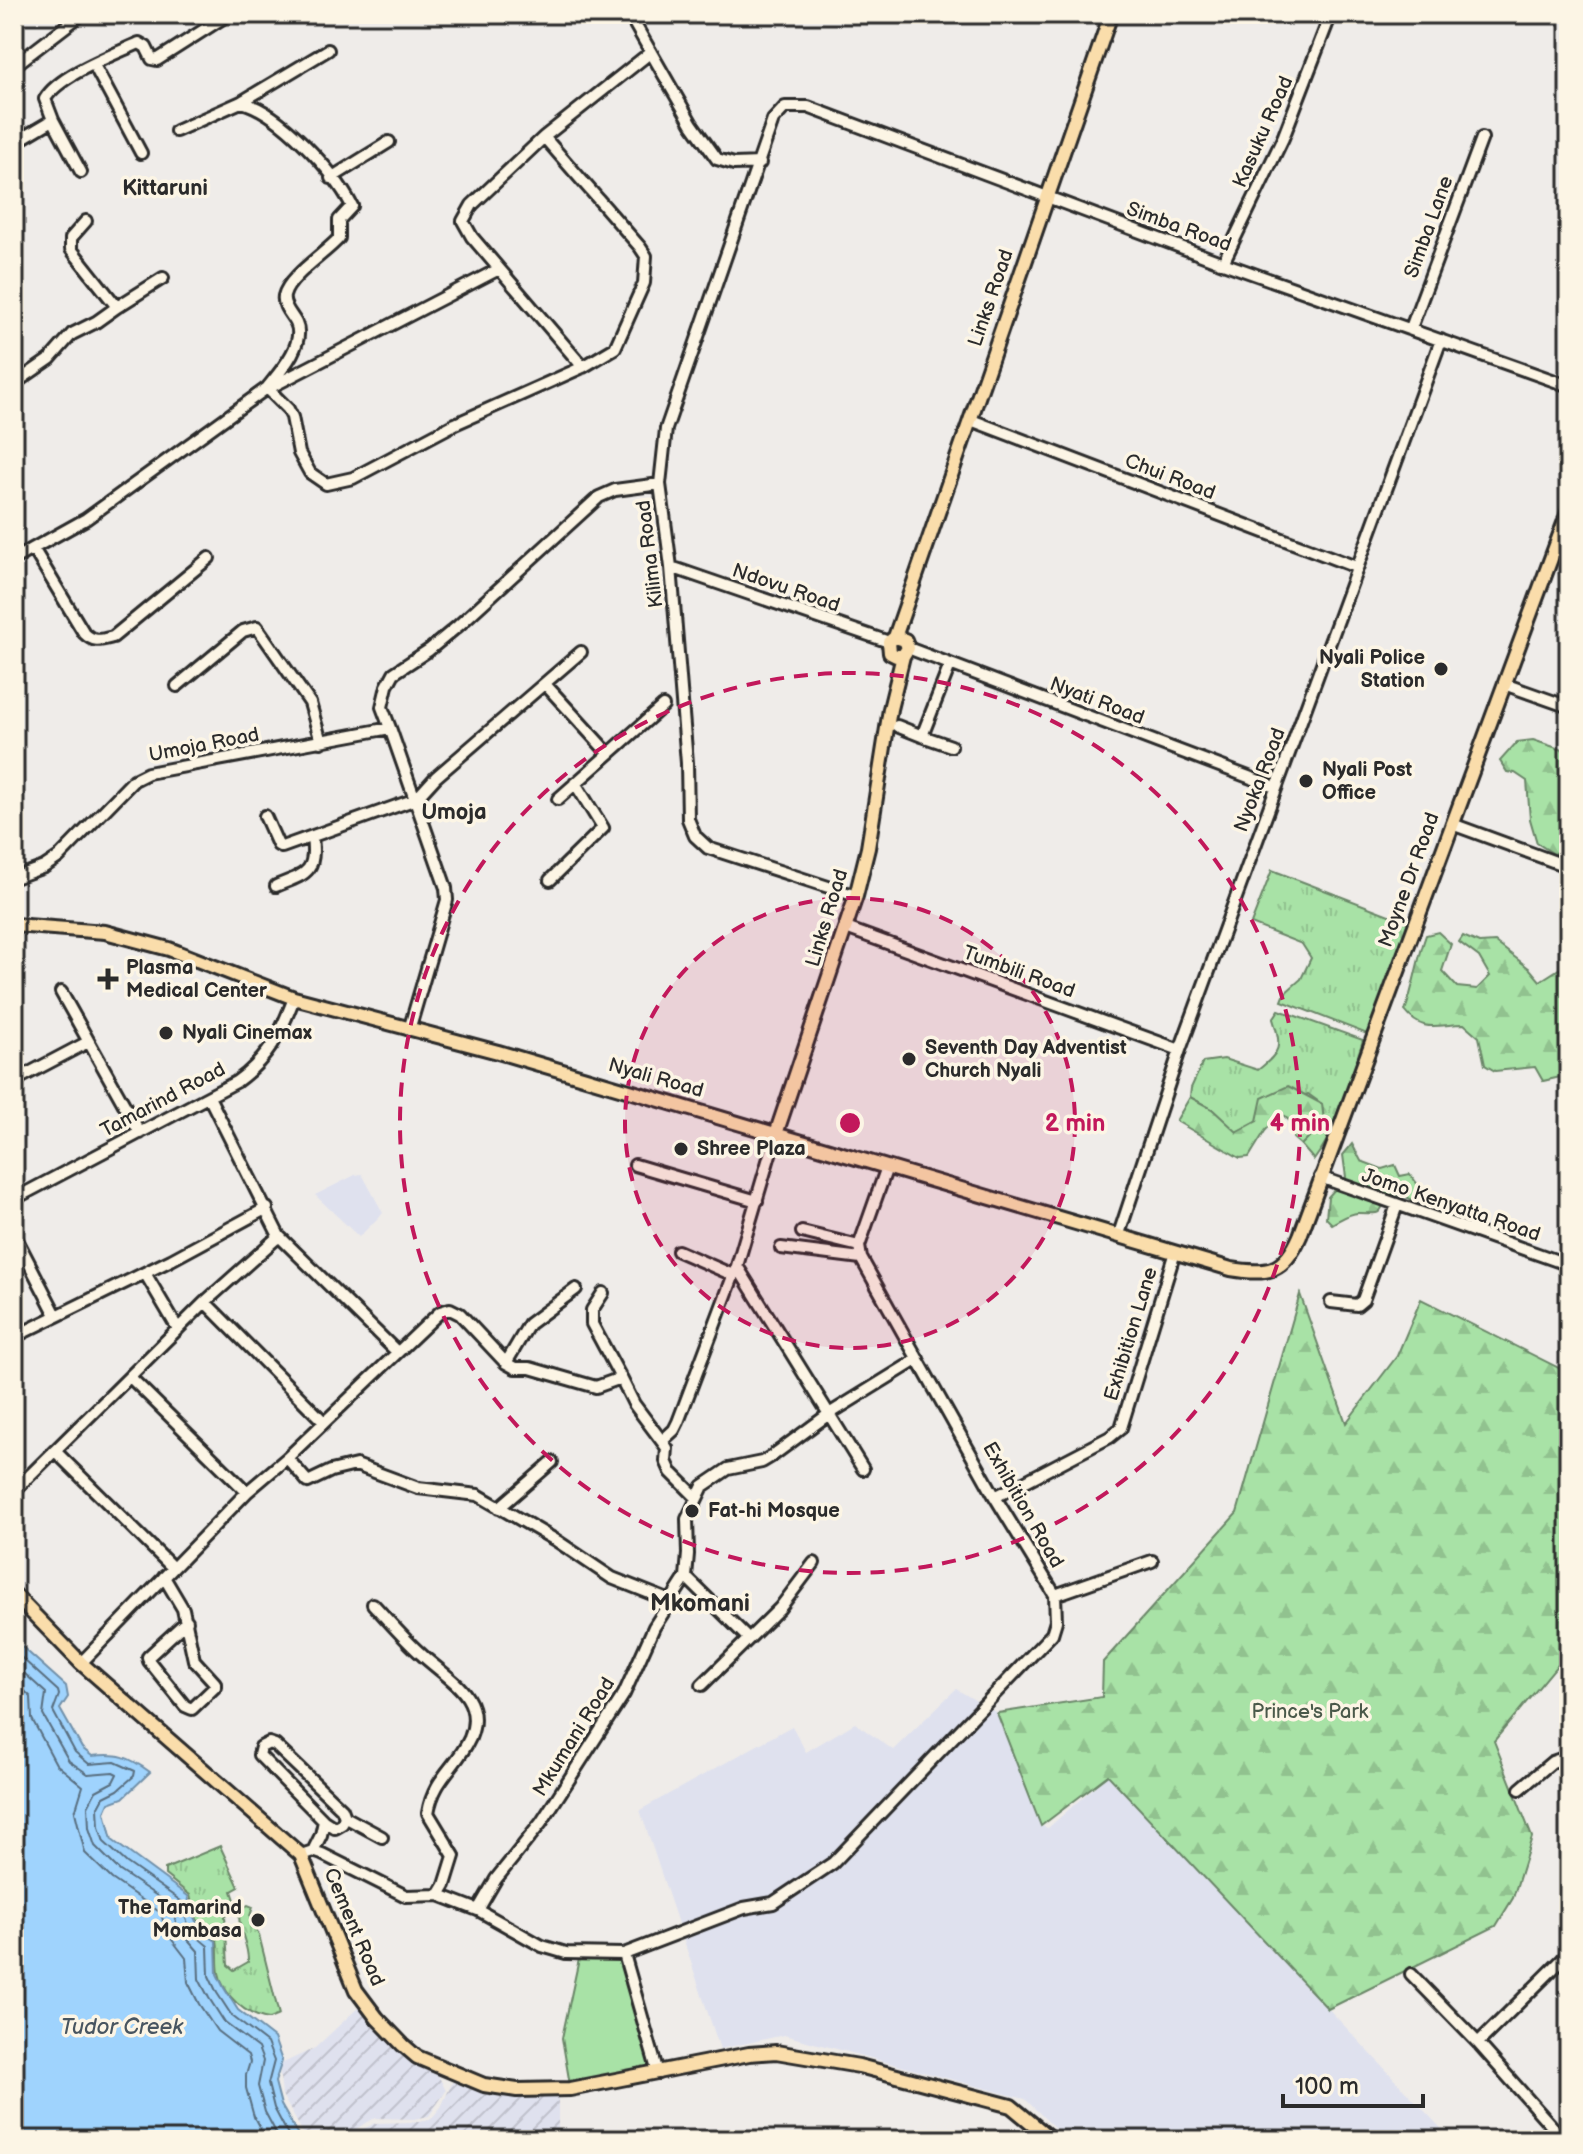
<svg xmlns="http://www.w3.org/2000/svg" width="1583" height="2154" viewBox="0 0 1583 2154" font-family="'Balsamiq Sans',sans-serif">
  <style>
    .built { fill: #dfe1ee }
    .industrial { fill: url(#industrial-furrows) }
    .grass { fill: url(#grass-tufts); stroke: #6a8668; stroke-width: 2 }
    .forest { fill: url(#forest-firs); stroke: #6a8668; stroke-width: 2 }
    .green { fill: #a8e2a6; stroke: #6a8668; stroke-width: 2 }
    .water { fill: #9fd3fd; stroke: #7190a9; stroke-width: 2 }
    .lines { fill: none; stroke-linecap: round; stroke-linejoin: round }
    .shore { stroke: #596e7f; stroke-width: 2 }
    .minor-casing { stroke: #2b2b2b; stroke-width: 16 }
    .major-casing { stroke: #2b2b2b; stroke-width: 18 }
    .minor { stroke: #fcf5e5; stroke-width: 10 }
    .major { stroke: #faddab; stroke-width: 12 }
    .ring { fill: none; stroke: #c2185b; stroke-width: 4; stroke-dasharray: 14 10 }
    .poi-dot { fill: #2b2b2b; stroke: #fcf5e5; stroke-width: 3 }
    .labels { text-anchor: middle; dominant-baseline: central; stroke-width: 7; stroke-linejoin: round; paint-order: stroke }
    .street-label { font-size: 20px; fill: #2b2b2b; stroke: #fcf5e5 }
    .poi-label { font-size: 20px; font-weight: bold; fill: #2b2b2b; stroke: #fcf5e5; text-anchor: start }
    .park-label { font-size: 20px; fill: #4a594a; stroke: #fcf5e5 }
    .neighbourhood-label { font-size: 22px; font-weight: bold; fill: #2b2b2b; stroke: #fcf5e5 }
    .water-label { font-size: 22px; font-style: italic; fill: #485560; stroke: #fcf5e5 }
    .quarter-label { font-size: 24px; font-weight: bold; fill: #2b2b2b; stroke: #fcf5e5 }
    .centre { fill: #c2185b; stroke: #fcf5e5; stroke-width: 4 }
    .ring-label { font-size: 24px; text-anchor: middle; font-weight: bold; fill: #c2185b; stroke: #fcf5e5; stroke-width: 7; stroke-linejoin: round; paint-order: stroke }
  </style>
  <defs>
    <pattern id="industrial-furrows" width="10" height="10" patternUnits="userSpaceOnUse" patternTransform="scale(2)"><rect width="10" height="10" fill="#dfe1ee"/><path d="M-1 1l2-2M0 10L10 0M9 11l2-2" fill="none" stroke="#c0c1cc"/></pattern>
    <pattern id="grass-tufts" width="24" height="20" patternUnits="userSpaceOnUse" patternTransform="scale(2)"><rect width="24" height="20" fill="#a8e2a6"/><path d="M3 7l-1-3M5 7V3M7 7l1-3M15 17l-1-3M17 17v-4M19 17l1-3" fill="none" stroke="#91c28f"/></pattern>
    <pattern id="forest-firs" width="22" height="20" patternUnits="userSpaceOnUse" patternTransform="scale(2)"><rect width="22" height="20" fill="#a8e2a6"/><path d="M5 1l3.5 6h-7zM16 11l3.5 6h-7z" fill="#91c28f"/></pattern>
  </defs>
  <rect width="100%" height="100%" fill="#efece9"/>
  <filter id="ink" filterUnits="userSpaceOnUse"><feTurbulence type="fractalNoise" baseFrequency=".0125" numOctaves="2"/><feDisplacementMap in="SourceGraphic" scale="16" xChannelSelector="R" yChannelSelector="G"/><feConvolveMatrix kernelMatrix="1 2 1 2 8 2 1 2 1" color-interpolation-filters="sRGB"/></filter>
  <g filter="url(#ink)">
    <!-- built -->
    <path class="built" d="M362 1174 383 1213 359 1237 315 1195 355 1175Z
      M956 1689 997 1713 1041 1826 1048 1828 1108 1775 1452 2140H1067L1025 2099 784 2035 720 2049 640 1810 792 1726 806 1752 855 1723 893 1750Z"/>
    <!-- industrial -->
    <path class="industrial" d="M362 2004 376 2025 401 2053 437 2073 446 2091 429 2116 414 2119 375 2118 336 2140H307L282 2095 279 2065 315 2048Z
      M454 2079 484 2091 558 2097V2140H343L375 2123 414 2122 431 2119 441 2107Z"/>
    <!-- grass -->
    <path class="grass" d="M1272 870 1410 923 1367 1034 1282 1001 1285 993 1301 979 1311 958 1302 944 1251 924Z
      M1279 1010 1363 1040C1350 1082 1341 1124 1314 1160L1301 1145 1324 1122 1322 1104 1308 1094 1236 1132 1212 1109 1190 1097 1191 1088 1203 1062 1224 1059 1258 1070C1281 1052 1282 1047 1273 1019Z
      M220 1846 239 1887 232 1891 237 1906 225 1916 228 1965 234 1970 248 1962C249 1943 236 1928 240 1909L248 1905 253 1907 250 1916 259 1935 279 2015 269 2019C247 2016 223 1996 219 1973 217 1962 219 1950 217 1940 198 1928 194 1916 190 1895L165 1875V1869Z"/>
    <!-- forest -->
    <path class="forest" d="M1533 740 1569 752V848L1554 854 1537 843 1530 819 1527 781 1515 773 1507 772 1500 761 1517 742Z
      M1438 932 1451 944 1442 971 1457 987 1477 989 1490 976 1479 957 1459 942 1463 936 1479 943 1495 942 1530 969 1540 981 1559 969 1569 975V1075L1543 1081 1535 1067 1495 1071 1485 1065 1479 1037 1464 1024C1438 1024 1423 1034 1405 1011 1414 986 1417 960 1426 935Z
      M1288 1086 1322 1104 1324 1122 1301 1145 1293 1138 1294 1125 1281 1113 1265 1131 1249 1157 1240 1158 1176 1121 1190 1097 1212 1109 1237 1132 1257 1121 1262 1098Z
      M1352 1144 1361 1161 1382 1169 1395 1165 1400 1176 1410 1174 1421 1189 1417 1202 1402 1195 1389 1194C1377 1218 1382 1213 1358 1213 1349 1213 1340 1220 1332 1224L1326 1218 1328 1197 1346 1177 1343 1155Z
      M1300 1294 1346 1423 1397 1356 1421 1299 1569 1373V1651L1494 1741 1532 1837 1513 1898 1496 1926 1328 2009 1108 1775 1041 1826 997 1713 1102 1697 1103 1662 1237 1513Z"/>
    <!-- green -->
    <path class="green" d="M624 1954 656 2073 570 2085 562 2038 579 1959Z"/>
    <!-- water -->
    <path class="water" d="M14 1643 20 1645 66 1686 68 1697 60 1709 82 1748 92 1756C119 1753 128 1756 150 1772L123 1798 109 1803 105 1812 112 1840 188 1896C192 1917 197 1929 216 1941L217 1974 224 1988 238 2010 274 2038 282 2061 275 2082 281 2105 301 2140H14Z"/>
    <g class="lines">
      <!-- shore -->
      <path class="shore" d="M14 1651 58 1691 59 1695 53 1711 75 1752 89 1764 115 1762 135 1771 134 1776 118 1790 104 1797 98 1808 99 1827 104 1842 127 1863 181 1901C186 1923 189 1931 208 1946L209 1976 217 1993 232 2016 267 2043 274 2061 268 2084 274 2108 291 2140
        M14 1664 46 1693 43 1715 69 1761 88 1774 113 1772 117 1774 113 1782 96 1791 88 1806 89 1828 95 1846 120 1871 172 1906 177 1927 198 1951 199 1979 209 1998 225 2023 258 2048 263 2061 258 2086 265 2112 280 2140
        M14 1681 31 1697 32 1719 56 1764 83 1786 75 1812 85 1853 112 1879 161 1913 166 1932 186 1958 188 1982 199 2004 217 2031 248 2055 250 2062 246 2075V2088L254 2117 266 2140"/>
      <defs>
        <path id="minor" d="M242 14H259
          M629 14 692 124 717 159 734 164 760 163
          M94 65 141 153
          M14 66 82 14
          M241 102 328 50
          M53 120 45 99C59 75 113 55 139 43L146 47 152 59 157 60 229 14
          M176 131 241 102C279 111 334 171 352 206L339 220V238C326 253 288 277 284 296 282 306 292 315 296 323 306 344 279 373 267 388
          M14 143 53 120 81 172
          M331 178 389 142
          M86 221 71 238V249L117 307 163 278
          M1223 263 1283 138 1331 14
          M1411 328 1482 138
          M583 367 472 237 463 221 472 205 544 137 651 52
          M14 384 50 359 72 334 96 322 117 307
          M269 388 499 269
          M971 420 1356 567
          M34 550 84 633C94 643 101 640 113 637L209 558
          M14 559 86 519 267 388 288 409 292 417 299 453 310 473 326 484 353 478 455 424 583 367 615 348 644 283 646 256 640 247 544 137
          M671 567 889 642
          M908 648 1275 787
          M545 684 608 753
          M1504 684 1569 707
          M177 686 243 631 257 627 310 703 321 742
          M897 726 922 736 950 665
          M390 728 382 707 387 686 394 673 429 650 458 626 599 497 615 490 660 484
          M922 736 951 746
          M558 799 663 706
          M265 816 278 845 282 847 416 799 436 777 581 652
          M1452 824 1569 867
          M14 878 44 867 59 857 134 780 148 773 390 728 446 888 447 900 409 1030
          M550 880 603 828 575 783
          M276 886C305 874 317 873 312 838
          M856 896 708 848 695 836 688 819 687 763 671 567 660 484 666 429 773 120 785 107H808L1223 263 1569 386
          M846 928 1180 1050
          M61 992 140 1133
          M14 1081 88 1042
          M209 1097 279 1236 396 1351
          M776 1134 737 1266 829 1414 918 1359
          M635 1165 757 1201
          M1320 1177 1569 1265
          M14 1199 236 1082C269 1058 280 1035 294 998
          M802 1232 859 1246
          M14 1234 56 1315
          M1119 1234 1180 1050 1441 340
          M781 1248 861 1258
          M678 1251 733 1275
          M145 1273 178 1329
          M603 1293 592 1310V1324L621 1378
          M205 1302 324 1422
          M1331 1302 1357 1305 1363 1300 1397 1205
          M14 1337 171 1260 267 1208
          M506 1363 529 1324 576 1289
          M130 1377 247 1492
          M662 1441 674 1430 678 1422 737 1266
          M55 1451 173 1568
          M287 1458 308 1482 331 1471 356 1465 418 1488 478 1495 557 1541 612 1578 670 1601
          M14 1491 205 1302 279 1236
          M995 1497 1110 1437 1121 1428 1175 1252
          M499 1508 552 1462
          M164 1577 183 1609 194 1660 215 1683V1687L192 1709 185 1706 149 1661 148 1657 187 1621
          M686 1577 748 1638
          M1055 1595 1152 1561
          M81 1663 247 1492 287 1458 440 1312 450 1309 460 1314 506 1363 515 1368H530L596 1387 621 1378 634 1404 667 1448 666 1461 671 1472 697 1498
          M702 1685 780 1608 814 1563
          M1520 1789 1552 1762 1569 1756
          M345 1817 382 1837
          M313 1851 321 1835 324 1821 259 1755 261 1747 269 1743 275 1745 342 1809 345 1817 342 1824 335 1828 324 1821
          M301 1855 313 1851 322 1854 406 1896 439 1895 445 1885 454 1856 428 1813C434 1777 457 1767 470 1738 487 1696 446 1678 421 1654 404 1639 389 1621 373 1604
          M439 1895 478 1910 542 1946 566 1953 624 1954 658 2073
          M478 1910 496 1879 541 1823 624 1694 654 1627 686 1577 688 1554 687 1519 703 1486 728 1469 762 1462 772 1456 829 1414 863 1469
          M624 1954 744 1908 773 1903 833 1863 1052 1634 1056 1621 1055 1595 995 1497 861 1258 859 1246 887 1167
          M1411 1974 1478 2043 1564 2140
          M1478 2043 1569 1953"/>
        <path id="major" d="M895 637 1111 14
          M14 925 105 932 169 949 294 998 498 1052 1231 1269C1268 1275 1284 1273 1300 1236L1569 510
          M776 1134 856 896 868 848 890 709 903 656 908 648 905 640 895 637 889 642 890 653 896 656H903
          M14 1594 81 1663 301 1855 356 1990 377 2018 403 2045 417 2057 484 2085 517 2090 570 2089 749 2054 776 2052 859 2066 1011 2106 1052 2140"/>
      </defs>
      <!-- minor casing -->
      <use href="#minor" class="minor-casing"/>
      <!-- major casing -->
      <use href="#major" class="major-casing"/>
      <!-- minor -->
      <use href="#minor" class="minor"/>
      <!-- major -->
      <use href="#major" class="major"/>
    </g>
  </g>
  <!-- distance rings -->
  <circle cx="850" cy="1123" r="225" fill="#c2185b" fill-opacity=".12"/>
  <g class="ring">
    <circle cx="850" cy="1123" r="225"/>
    <circle cx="850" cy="1123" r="450"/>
  </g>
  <!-- markers -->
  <g class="poi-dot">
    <circle cx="1441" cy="669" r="8"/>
    <circle cx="1306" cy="781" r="8"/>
    <path d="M104 967h8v8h8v8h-8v8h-8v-8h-8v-8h8z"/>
    <circle cx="166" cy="1033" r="8"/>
    <circle cx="909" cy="1059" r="8"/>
    <circle cx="681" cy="1149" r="8"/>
    <circle cx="692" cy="1511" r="8"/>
    <circle cx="258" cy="1920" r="8"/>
  </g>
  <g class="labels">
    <!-- street labels -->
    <g class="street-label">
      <text transform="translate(1263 132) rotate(-66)">Kasuku Road</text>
      <text transform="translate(1179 227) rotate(20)">Simba Road</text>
      <text transform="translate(1429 227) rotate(-70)">Simba Lane</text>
      <text transform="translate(991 298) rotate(-71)">Links Road</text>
      <text transform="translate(1170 477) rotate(21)">Chui Road</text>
      <text transform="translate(650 554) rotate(-97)">Kilima Road</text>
      <text transform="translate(786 588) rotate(19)">Ndovu Road</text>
      <text transform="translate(1097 701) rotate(21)">Nyati Road</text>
      <text transform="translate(204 745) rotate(-11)">Umoja Road</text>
      <text transform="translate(1260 780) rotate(-69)">Nyoka Road</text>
      <text transform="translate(1409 880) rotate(-70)">Moyne Dr Road</text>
      <text transform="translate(827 918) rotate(-73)">Links Road</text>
      <text transform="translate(1019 972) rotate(20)">Tumbili Road</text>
      <text transform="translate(656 1078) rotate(16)">Nyali Road</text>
      <text transform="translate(163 1100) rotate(-28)">Tamarind Road</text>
      <text transform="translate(1451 1205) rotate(19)">Jomo Kenyatta Road</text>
      <text transform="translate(1131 1334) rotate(-73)">Exhibition Lane</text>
      <text transform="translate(1023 1505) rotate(60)">Exhibition Road</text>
      <text transform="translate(574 1737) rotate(-58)">Mkumani Road</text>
      <text transform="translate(354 1927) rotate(67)">Cement Road</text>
    </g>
    <!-- poi labels -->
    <g class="poi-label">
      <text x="1425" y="658" text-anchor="end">Nyali Police<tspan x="1425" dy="23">Station</tspan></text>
      <text x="1322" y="770">Nyali Post<tspan x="1322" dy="23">Office</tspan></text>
      <text x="126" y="968">Plasma<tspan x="126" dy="23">Medical Center</tspan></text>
      <text x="182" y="1033">Nyali Cinemax</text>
      <text x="925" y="1048">Seventh Day Adventist<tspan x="925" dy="23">Church Nyali</tspan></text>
      <text x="697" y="1149">Shree Plaza</text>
      <text x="708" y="1511">Fat-hi Mosque</text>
      <text x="242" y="1908" text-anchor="end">The Tamarind<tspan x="242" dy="23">Mombasa</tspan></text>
    </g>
    <!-- park labels -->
    <g class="park-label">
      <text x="1310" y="1712">Prince's Park</text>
    </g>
    <!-- neighbourhood labels -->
    <g class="neighbourhood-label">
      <text x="165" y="188">Kittaruni</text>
      <text x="454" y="812">Umoja</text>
    </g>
    <!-- water labels -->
    <g class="water-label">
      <text x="122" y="2027">Tudor Creek</text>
    </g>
    <!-- quarter labels -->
    <g class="quarter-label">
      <text x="700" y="1603">Mkomani</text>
    </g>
  </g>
  <circle cx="850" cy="1123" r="12" class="centre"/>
  <g class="ring-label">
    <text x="1075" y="1131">2 min</text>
    <text x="1300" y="1131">4 min</text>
  </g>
  <!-- margin -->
  <rect width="1583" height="2154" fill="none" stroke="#fcf5e5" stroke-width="48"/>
  <rect x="24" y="24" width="1535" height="2106" fill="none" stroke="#2b2b2b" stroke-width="3" filter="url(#ink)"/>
  <!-- scale -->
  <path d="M1283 2094v12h140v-12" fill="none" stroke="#2b2b2b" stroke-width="4"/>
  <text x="1295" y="2094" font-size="24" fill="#2b2b2b" stroke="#fcf5e5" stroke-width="6" paint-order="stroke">100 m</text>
</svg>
